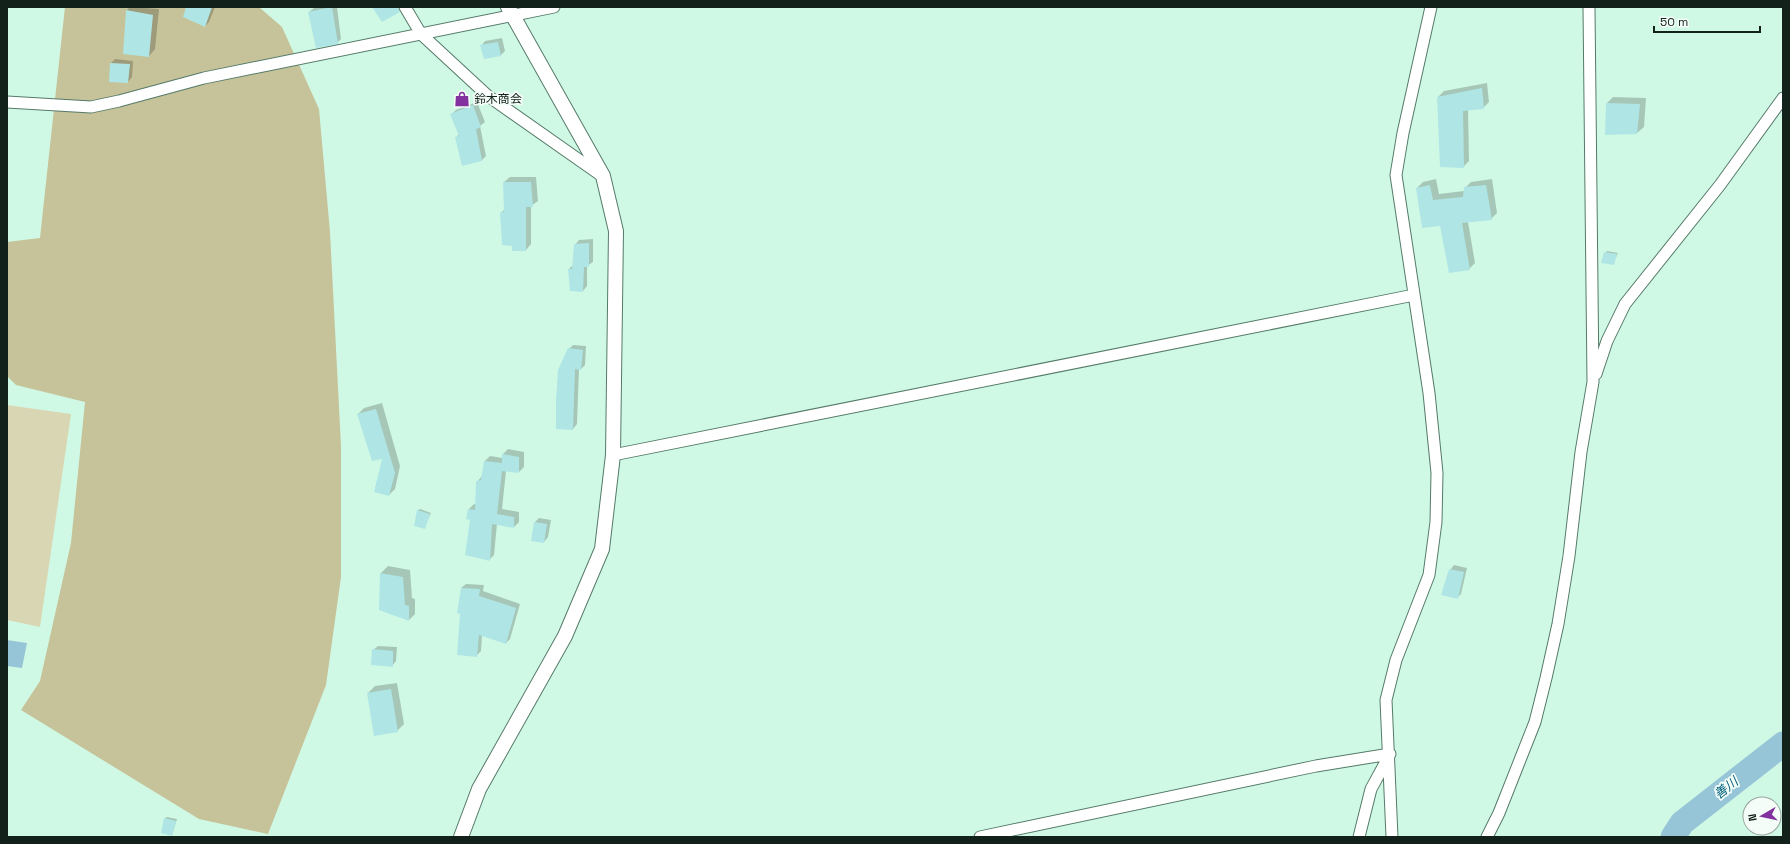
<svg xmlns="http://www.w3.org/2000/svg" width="1790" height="844" viewBox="0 0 1790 844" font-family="'Space Grotesk','Noto Sans JP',sans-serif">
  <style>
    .green { fill: #d9d6b4 }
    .forest { fill: #c6c299 }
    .water { fill: #96c5d8 }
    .shadow { fill: #0003 }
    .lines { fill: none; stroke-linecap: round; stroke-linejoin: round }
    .river { stroke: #96c5d8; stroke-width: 25 }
    .building { fill: #afe6e5 }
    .minor-casing { stroke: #557a69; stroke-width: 13 }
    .tertiary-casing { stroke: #557a69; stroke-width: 16 }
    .minor { stroke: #fff; stroke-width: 11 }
    .tertiary { stroke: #fff; stroke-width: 14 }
    .labels { text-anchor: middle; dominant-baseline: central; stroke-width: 3.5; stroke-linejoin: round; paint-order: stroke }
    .poi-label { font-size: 12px; fill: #12211a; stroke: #f5fdf9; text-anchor: start }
    .water-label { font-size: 13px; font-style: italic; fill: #015f7a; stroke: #f5fdf9 }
  </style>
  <rect width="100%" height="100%" fill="#d0f9e5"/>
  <!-- green -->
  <path class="green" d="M7 405 71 414 40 627 7 620Z"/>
  <!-- forest -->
  <path class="forest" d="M65 7H259L282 27 319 109 330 232 341 446V577L326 685 268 834 199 819 21 710 40 681 71 543 85 402 16 385 7 376V242L40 238Z"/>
  <!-- water -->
  <path class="water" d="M7 640 27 643 22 668 7 666Z"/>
  <!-- shadow -->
  <path class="shadow" d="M130 7 159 9 155 49 149 56 124 53 127 10Z
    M187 7H215L209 22 205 26Z
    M318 7H337L341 39 337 43 309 12 314 8Z
    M502 38 505 51 501 55 485 58 481 46 485 41Z
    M115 59 133 61 132 77 128 82 111 63Z
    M1487 83 1489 102 1483 108 1468 109 1469 161 1463 167 1438 97 1444 91Z
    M1613 97 1646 98 1644 127 1637 133 1607 103Z
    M477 102 485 122 480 126 486 156 481 161 456 138 459 134 452 114 456 110Z
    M510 177H536L538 201 531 206V244L526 250 513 245 501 213 505 209 504 182Z
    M1436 179 1439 194 1464 191 1465 188 1471 182 1492 179 1497 213 1491 219 1468 222 1475 263 1469 269 1417 188 1423 182Z
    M593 239V262L587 266V286L583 291 569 269 573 265 575 245 579 240Z
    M1607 251 1618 253 1613 264 1605 253Z
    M573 345 586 346 585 365 581 369H579L577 424 573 429 569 349Z
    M382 403 400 466 395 489 389 495 384 457 358 414 364 408Z
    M508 449 524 452V467L519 472 506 471 502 509 519 512V522L514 527 497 524 494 555 489 560 469 509 474 504 477 505V482L482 476 485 461 490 456 503 458V454Z
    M420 509 431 513 424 528 418 510Z
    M539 518 551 520 548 537 544 542 532 540 535 522Z
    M1454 565 1467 568 1461 594 1457 598 1450 570Z
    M388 566 410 570 412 598 415 599V614L409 620 380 610 381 573Z
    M466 584 484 585 483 591 520 604 510 639 506 643 482 635 481 651 476 656 461 613V588Z
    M378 646 397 647 396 661 392 666 373 650Z
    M397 683 404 724 397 731 368 693 375 686Z
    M167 817 177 819 172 835 165 818Z"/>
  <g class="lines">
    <!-- river -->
    <path class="river" d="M1673 837 1682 823 1783 744"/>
  </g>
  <!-- building -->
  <path class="building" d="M186 7H212L205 27 183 17Z
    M332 7 338 44 316 48 308 12Z
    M372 7H398L400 12 382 22Z
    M126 10 153 15 149 57 123 54Z
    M498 42 501 56 484 59 480 45Z
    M110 63 130 64 128 83 109 82Z
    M1482 88 1484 109 1463 111 1464 168 1440 167 1437 97Z
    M1606 103 1640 104 1637 134 1605 135Z
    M473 105 481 127 476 129 482 161 462 166 455 137 459 136 450 114Z
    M503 182H531L533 207H526V251H512V246L502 245 500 212H504Z
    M1430 185 1433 200 1463 197 1464 187 1486 185 1492 220 1462 223 1470 270 1449 273 1440 226 1422 228 1416 188Z
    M589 243V267H584L583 292 570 291 568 269H572L574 244Z
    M1604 252 1617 254 1614 265 1601 263Z
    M568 348 583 350 581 370 575 369 573 430 556 429V401L558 370Z
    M376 409 395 473 389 496 374 492 382 459 372 461 357 414Z
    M502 454 519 457V473L502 471 497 514 514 517V528L492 524 490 561 465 555 470 520 466 519 468 509 475 510 476 481 481 480 484 461 502 463Z
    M417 510 430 514 425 529 414 526Z
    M534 522 547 524 544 543 531 541Z
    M1449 569 1464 572 1458 599 1441 595Z
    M380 573 403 577 405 605 409 606V621L379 610Z
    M461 588 480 589 479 596 516 608 506 644 479 635 477 657 457 655 460 614 457 613Z
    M372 649 393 651V667L371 665Z
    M391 689 398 732 374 736 367 693Z
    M164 818 176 821 172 836 161 833Z"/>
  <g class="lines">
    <defs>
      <path id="minor" d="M405 7 421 34 488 96 602 176
        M7 102 91 107 119 101 204 78 554 7
        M1596 374 1607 341 1625 304 1720 185 1783 98
        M613 455 1414 295
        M980 837 1316 766 1390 754
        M1359 837 1371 789 1389 756
        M1392 837 1386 700 1396 660 1429 575 1436 522 1437 473 1429 393 1396 175 1403 133 1431 7
        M1487 837 1499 813 1535 722 1546 678 1558 624 1569 556 1581 452 1593 382 1589 7"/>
      <path id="tertiary" d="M461 837 479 789 565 636 602 549 613 455 616 231 603 176 508 7"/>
    </defs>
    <!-- minor casing -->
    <use href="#minor" class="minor-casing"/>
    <!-- tertiary casing -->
    <use href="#tertiary" class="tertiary-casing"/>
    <!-- minor -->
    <use href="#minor" class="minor"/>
    <!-- tertiary -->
    <use href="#tertiary" class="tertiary"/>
  </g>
  <!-- icons -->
  <defs>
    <symbol id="shop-bare" viewBox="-9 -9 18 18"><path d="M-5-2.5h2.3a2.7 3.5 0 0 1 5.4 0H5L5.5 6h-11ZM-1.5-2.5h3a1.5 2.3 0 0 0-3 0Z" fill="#8431a0" stroke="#f5fdf9" stroke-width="2.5" paint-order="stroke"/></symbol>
  </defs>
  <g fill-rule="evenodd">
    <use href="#shop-bare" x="451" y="88" width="22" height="22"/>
  </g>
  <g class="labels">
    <!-- poi labels -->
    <g class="poi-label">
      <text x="474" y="99">鈴木商会</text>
    </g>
    <!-- water labels -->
    <g class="water-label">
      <text transform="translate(1726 788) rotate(-38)">善川</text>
    </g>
  </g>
  <!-- border -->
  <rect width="1790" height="844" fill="none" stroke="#12211a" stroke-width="16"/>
  <!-- north arrow -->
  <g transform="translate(1762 816) rotate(261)"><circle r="19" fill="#f5fdf9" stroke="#9aa5a0"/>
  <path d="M0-3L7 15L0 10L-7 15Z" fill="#8431a0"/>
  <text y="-6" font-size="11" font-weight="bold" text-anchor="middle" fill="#12211a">N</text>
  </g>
  <!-- scale -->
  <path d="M1654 26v6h106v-6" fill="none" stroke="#12211a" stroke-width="2"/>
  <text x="1660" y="26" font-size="12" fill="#12211a" stroke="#f5fdf9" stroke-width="3" paint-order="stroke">50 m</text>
</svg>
